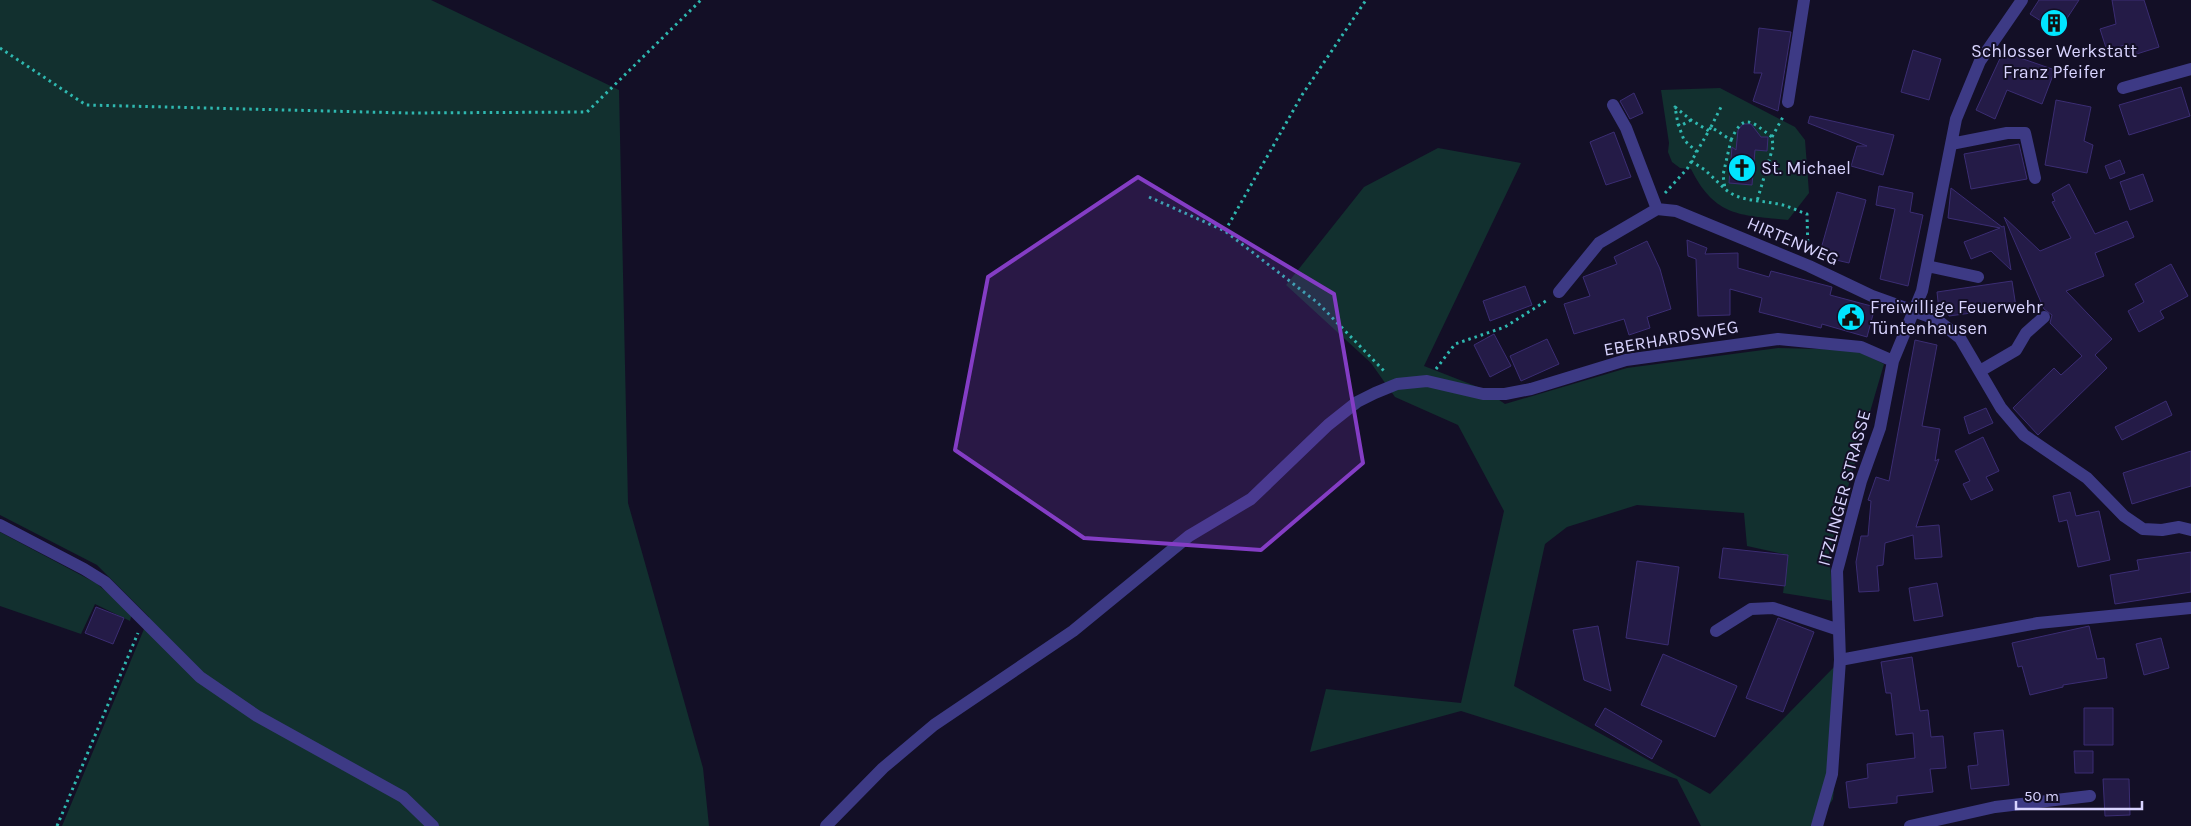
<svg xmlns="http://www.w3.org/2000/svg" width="2191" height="826" viewBox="0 0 2191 826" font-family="Karla,sans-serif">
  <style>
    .green { fill: #12302f }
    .building { fill: #241b47; stroke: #3b2d73 }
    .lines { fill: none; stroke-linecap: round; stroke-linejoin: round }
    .path { stroke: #2fb8b0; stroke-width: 3; stroke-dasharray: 2.5 4; stroke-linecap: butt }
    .minor { stroke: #3d3a85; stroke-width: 12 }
    .marked { fill: #843dc5; fill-opacity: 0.2; stroke: #843dc5; stroke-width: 4; stroke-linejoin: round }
    .labels { text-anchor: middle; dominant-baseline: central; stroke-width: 4; stroke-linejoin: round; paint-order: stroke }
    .poi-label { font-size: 18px; fill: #d9d4ff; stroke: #130f26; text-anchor: start }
    .street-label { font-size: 18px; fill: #d9d4ff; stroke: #130f26 }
  </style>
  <rect width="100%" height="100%" fill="#130f26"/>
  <!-- green -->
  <path class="green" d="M0 0H431L619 90 628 503 703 768 709 826H62L149 617 97 565 0 515Z
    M1720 88 1795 127 1805 140 1809 193 1788 220C1740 215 1715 217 1691 169L1680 168 1672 162 1668 152 1669 143 1661 90Z
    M1438 148 1521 163 1424 366 1483 389 1505 404 1627 368 1778 348 1856 350 1884 364 1829 552 1833 601 1783 593 1788 555 1747 546 1744 513 1637 505 1567 527 1545 544 1514 686 1710 794 1835 666 1845 668 1833 799 1816 826H1701L1677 779 1461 711 1310 752 1326 689 1461 703 1504 511 1458 425 1395 397 1371 363 1286 285 1364 187Z
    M0 532 96 583 132 613 130 621 95 604 81 634 0 606Z"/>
  <!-- building -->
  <path class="building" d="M2039 0H2079L2058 32 2030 14Z
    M2112 0H2144L2159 47 2127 57 2124 45 2107 51 2100 29 2116 24Z
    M1759 28 1791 32 1778 111 1753 101 1762 73H1754Z
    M1913 50 1941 59 1929 100 1901 92Z
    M2003 52 2055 70 2042 104 2007 90 1995 119 1976 110Z
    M2181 87 2190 116 2129 135 2119 105Z
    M1634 93 1643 113 1630 119 1620 101Z
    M2056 100 2091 107 2084 141 2093 145 2087 173 2045 165Z
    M1810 116 1894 135 1883 175 1851 166 1857 146H1867L1808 123Z
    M1743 124H1751L1761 137H1768L1767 151 1755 150 1752 185 1729 183 1732 147 1736 150 1738 130Z
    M1614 132 1631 177 1606 185 1590 142Z
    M2019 144 2027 179 1971 189 1964 154Z
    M2120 160 2125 173 2110 179 2105 166Z
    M2143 174 2153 201 2130 210 2120 182Z
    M2069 184 2095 234 2127 221 2134 237 2095 253 2104 276 2066 291 2112 339 2095 355 2107 368 2038 435 2013 408 2054 368 2061 375 2082 356 2050 323 2052 315 2044 309 2004 217 2040 251 2071 238 2052 202 2055 201 2052 194Z
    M1879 186 1913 193 1910 212 1923 215 1908 286 1880 279 1895 209 1876 205Z
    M1951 188 2002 227 2004 226 2011 270 1991 251 1971 259 1964 242 2000 228 1948 218Z
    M1837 192 1866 200 1849 263 1819 256Z
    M1687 240 1707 248 1705 254 1738 253V268L1769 277 1771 271 1832 287 1830 295 1875 307 1867 337 1822 324 1821 328 1759 312 1762 298 1730 289V315L1698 316 1696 259 1688 256Z
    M1647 241 1660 269 1671 309 1647 317 1650 328 1629 335 1624 319 1574 334 1564 304 1590 296 1583 277 1617 264 1614 257Z
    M2171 264 2188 296 2160 311 2164 318 2139 332 2128 311 2144 302 2135 284Z
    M2012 281 2016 307 1949 316 1948 311H1939L1937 292Z
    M1525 286 1532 305 1490 321 1483 301Z
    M1494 334 1511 366 1490 377 1474 345Z
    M1547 339 1559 364 1521 381 1510 356Z
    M1915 340 1937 345 1922 426 1940 429 1935 461 1939 459 1916 527 1939 525 1942 557 1915 559 1913 535 1885 543 1883 565 1877 566 1879 591 1859 592 1856 562 1861 536H1868L1871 501 1868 500 1876 477 1889 481Z
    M2166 401 2172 415 2122 440 2115 427Z
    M1986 408 1993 423 1969 434 1964 417Z
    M1983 437 1999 471 1986 477 1993 490 1971 500 1963 484 1970 481 1955 451Z
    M2191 451V486L2132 504 2123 473Z
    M2070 492 2076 516 2099 511 2110 560 2078 567 2067 520 2059 522 2053 496Z
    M1723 548 1788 555 1785 586 1719 578Z
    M2191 552V592L2115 604 2110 575 2139 570 2137 560Z
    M1637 561 1679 567 1668 645 1626 638Z
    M1937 583 1943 616 1914 621 1909 588Z
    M96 607 124 618 113 644 85 633Z
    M1778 618 1814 632 1783 712 1746 698Z
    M1598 626 1608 678 1611 691 1584 680 1573 630Z
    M2089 626 2097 659 2104 658 2107 678 2063 685V687L2030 695 2022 666 2018 667 2012 643Z
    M2161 638 2169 668 2144 675 2136 644Z
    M1663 654 1737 686 1715 737 1641 705Z
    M1912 657 1920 711 1928 710 1931 737 1943 736 1946 768 1930 769 1933 792 1897 796V803L1849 808 1846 782 1868 778 1867 764 1915 758 1913 733 1896 735 1891 693H1886L1881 662Z
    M1605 708 1662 741 1652 759 1595 725Z
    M2084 708H2113V745H2084Z
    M2003 730 2009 785 1971 789 1968 766 1978 765 1974 733Z
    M2074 751H2093V773H2075Z
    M2103 779H2129L2130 815 2105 816Z"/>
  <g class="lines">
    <!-- path -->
    <path class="path" d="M0 48 86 105 407 113 587 112 701 0
      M1691 120 1680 126 1678 124 1675 107 1691 120 1709 131
      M1678 124 1684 140 1697 152
      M1711 127 1722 105
      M1772 137 1784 115
      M1731 140C1744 112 1751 121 1772 137L1773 147 1757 201
      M1691 161 1705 170 1724 188
      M1665 193 1687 169 1711 127 1731 140 1723 175 1725 189C1742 204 1768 199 1789 207 1795 209 1800 212 1807 214L1808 252
      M1149 197 1225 231 1318 303 1386 373
      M1225 231 1302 95 1366 0
      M1436 369 1455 344 1505 327 1549 299
      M57 826 138 633"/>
    <!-- minor -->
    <path class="minor" d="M2123 88 2191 69
      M1788 102 1804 0
      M1613 105 1626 128 1657 209
      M1951 144 2007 133H2025L2035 178
      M1927 266 1978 277
      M1559 292 1599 243 1657 209 1676 211 1809 266 1872 296 1936 319 1960 338 2001 408 2024 435 2087 478 2124 516 2143 529 2162 530 2179 527 2191 530
      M1980 371 2016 350 2026 333 2044 317
      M0 525 84 569 105 582 200 677 257 716 403 797 433 826
      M1716 631 1751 609 1773 608 1839 630
      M1840 660 2038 623 2191 608
      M826 826 883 768 934 725 1073 631 1189 536 1251 499 1328 425 1357 402 1375 393 1397 384 1427 381 1483 394H1505L1531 389 1626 360 1778 339 1861 347 1893 361
      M1817 826 1832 774 1840 660 1837 571 1861 481 1880 428 1893 361 1922 291 1956 119 1980 61 2022 0
      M1910 826 1995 807 2090 796"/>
  </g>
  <!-- marked area -->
  <path class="marked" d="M1138 177 1334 294 1363 463 1261 550 1084 538 955 450 988 277Z"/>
  <!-- icons -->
  <defs>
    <symbol id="building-disc" viewBox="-11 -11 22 22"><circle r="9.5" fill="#00e5ff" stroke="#130f26"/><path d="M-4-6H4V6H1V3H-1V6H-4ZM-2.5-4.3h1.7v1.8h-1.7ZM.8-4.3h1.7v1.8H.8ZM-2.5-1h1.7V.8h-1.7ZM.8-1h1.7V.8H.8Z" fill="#111"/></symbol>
    <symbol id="church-disc" viewBox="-11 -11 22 22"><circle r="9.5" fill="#00e5ff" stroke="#130f26"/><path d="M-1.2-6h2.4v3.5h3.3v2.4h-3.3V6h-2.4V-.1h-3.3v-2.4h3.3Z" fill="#111"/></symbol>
    <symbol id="civic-disc" viewBox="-11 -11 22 22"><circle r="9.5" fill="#00e5ff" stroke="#130f26"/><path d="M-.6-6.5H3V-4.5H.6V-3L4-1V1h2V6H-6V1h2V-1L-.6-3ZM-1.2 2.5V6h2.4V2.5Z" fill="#111"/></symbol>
  </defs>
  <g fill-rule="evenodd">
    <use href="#building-disc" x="2038" y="7" width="32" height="32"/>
    <use href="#church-disc" x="1726" y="152" width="32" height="32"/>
    <use href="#civic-disc" x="1835" y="301" width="32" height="32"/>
  </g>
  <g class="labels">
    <!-- poi labels -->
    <g class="poi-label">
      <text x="2054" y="51" text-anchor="middle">Schlosser Werkstatt<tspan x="2054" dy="21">Franz Pfeifer</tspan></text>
      <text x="1761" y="168">St. Michael</text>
      <text x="1870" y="307">Freiwillige Feuerwehr<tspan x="1870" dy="21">Tüntenhausen</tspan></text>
    </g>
    <!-- street labels -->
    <g class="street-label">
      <text transform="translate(1793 241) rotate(23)">HIRTENWEG</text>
      <text transform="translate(1671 338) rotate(-10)">EBERHARDSWEG</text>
      <text transform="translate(1844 488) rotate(-75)">ITZLINGER STRASSE</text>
    </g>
  </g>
  <!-- scale -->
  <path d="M2016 801v8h126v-8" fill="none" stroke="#d9d4ff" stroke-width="2.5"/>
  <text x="2024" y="801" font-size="15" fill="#d9d4ff" stroke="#130f26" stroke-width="4" paint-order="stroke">50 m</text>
</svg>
